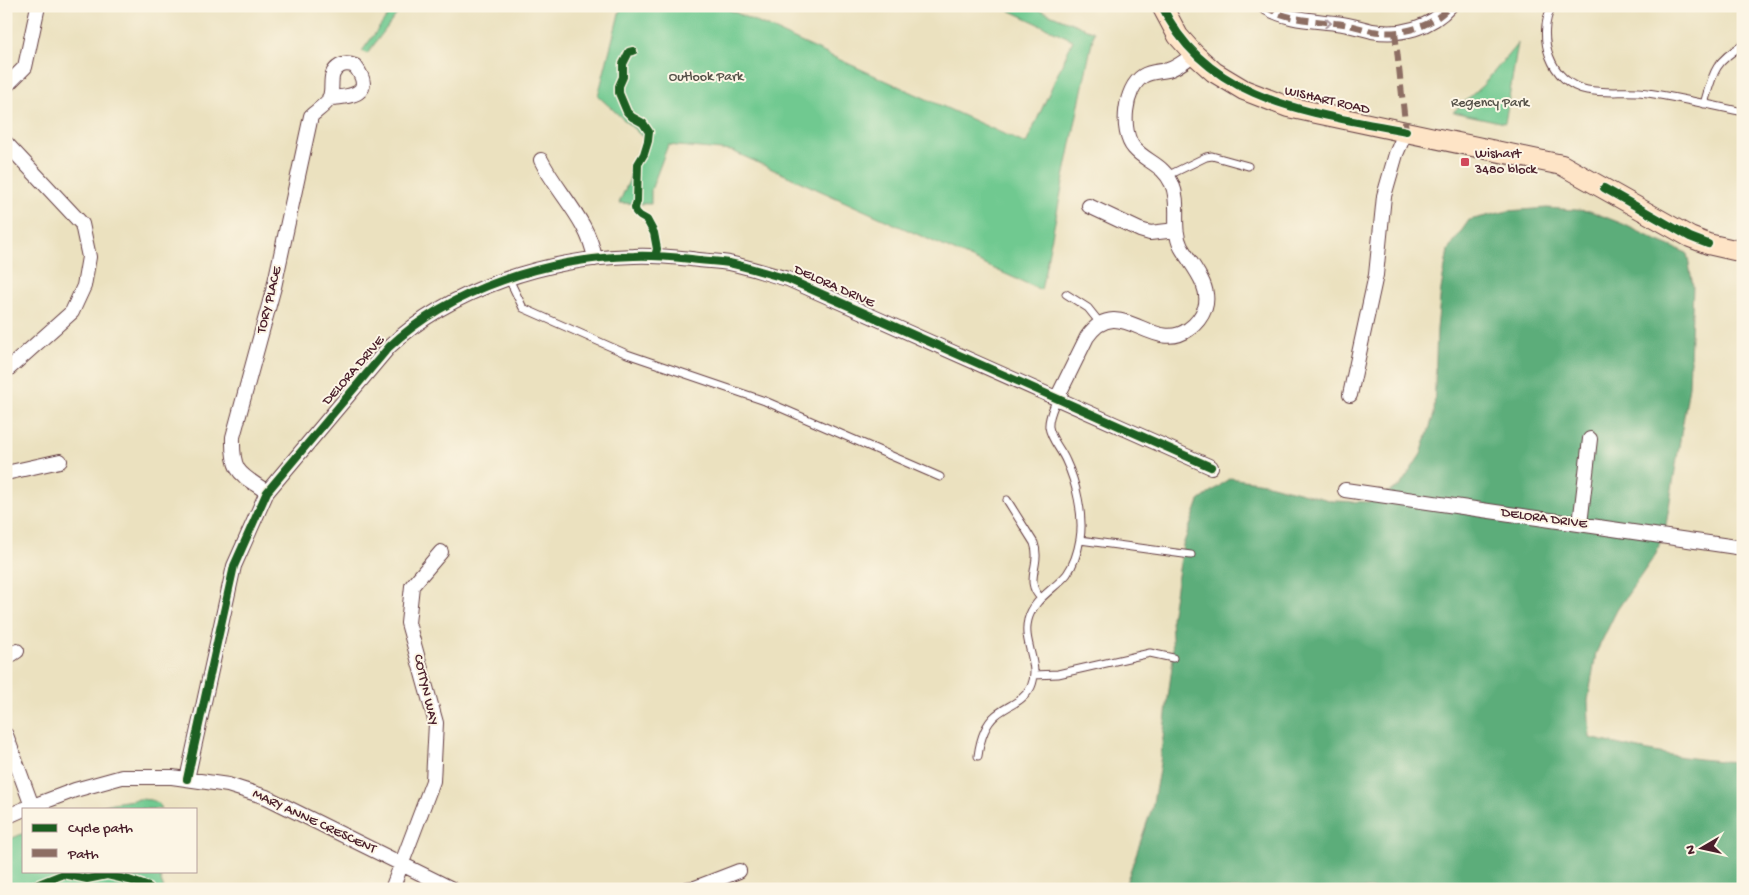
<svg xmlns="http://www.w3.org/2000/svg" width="1749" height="895" viewBox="0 0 1749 895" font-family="'Gochi Hand',sans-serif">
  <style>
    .green { fill: #70c990; stroke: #5d745e }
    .forest { fill: #5cad7a; stroke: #536652 }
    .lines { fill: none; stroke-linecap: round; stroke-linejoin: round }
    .lane-casing { stroke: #623c41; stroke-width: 9 }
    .street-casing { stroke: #623c41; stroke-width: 16 }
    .secondary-casing { stroke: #623c41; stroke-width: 22 }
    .lane { stroke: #fff; stroke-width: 7 }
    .street { stroke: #fff; stroke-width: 14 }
    .secondary { stroke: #fee4c6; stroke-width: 20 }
    .quiet { stroke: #8d6e63; stroke-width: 6; stroke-dasharray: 12 6; stroke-linecap: butt }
    .cycleway-casing { stroke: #fcf5e5; stroke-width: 11 }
    .cycleway { stroke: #1b5e20; stroke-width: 8 }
    .oneway { stroke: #ae9aa0 }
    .poi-dot { fill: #d1495b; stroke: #fcf5e5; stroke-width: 2 }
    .labels { text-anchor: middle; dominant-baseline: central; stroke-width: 4; stroke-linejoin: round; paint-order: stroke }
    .park-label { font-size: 14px; fill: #555249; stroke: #fcf5e5 }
    .street-label { font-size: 14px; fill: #4a1f2b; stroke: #fcf5e5 }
    .poi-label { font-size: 14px; fill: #4a1f2b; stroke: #fcf5e5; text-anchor: start }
  </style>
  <rect width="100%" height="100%" fill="#fcf5e5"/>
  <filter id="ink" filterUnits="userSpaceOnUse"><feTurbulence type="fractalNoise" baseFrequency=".02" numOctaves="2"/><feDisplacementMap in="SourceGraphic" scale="10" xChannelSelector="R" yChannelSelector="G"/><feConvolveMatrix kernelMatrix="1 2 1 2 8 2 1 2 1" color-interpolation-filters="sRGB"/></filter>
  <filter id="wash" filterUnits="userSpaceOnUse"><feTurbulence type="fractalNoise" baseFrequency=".0096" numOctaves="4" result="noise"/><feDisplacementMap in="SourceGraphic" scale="20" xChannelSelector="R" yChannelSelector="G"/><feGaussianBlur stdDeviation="1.12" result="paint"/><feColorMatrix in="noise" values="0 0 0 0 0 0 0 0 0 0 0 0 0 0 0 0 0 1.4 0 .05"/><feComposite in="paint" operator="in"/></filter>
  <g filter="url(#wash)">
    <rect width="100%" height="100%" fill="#ebe1bf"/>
    <!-- green -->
    <path class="green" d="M395 6H403L367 54 362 51Z
      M621 6H721L1026 144 1073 40 1000 6H1030L1094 32 1041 290 732 151 668 145 651 190V204L619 203 647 141 598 96Z
      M1518 43 1505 123 1453 112 1483 85Z
      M140 799C150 800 158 799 162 809H93L112 803Z
      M24 833V871H160L161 881 164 889H6V841Z"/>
    <!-- forest -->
    <path class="forest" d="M1547 208 1590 211 1623 224 1656 240 1687 253 1693 286 1689 386 1666 525 1656 554 1617 610 1596 653 1588 701 1590 738C1641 750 1690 761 1743 762V889H1124L1152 808 1159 770 1173 658 1171 618 1183 545 1199 501 1230 478 1264 483 1333 501 1369 502 1400 486 1421 454 1434 414 1437 329 1441 289 1448 250 1469 220 1508 211Z"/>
  </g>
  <g filter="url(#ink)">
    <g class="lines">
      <defs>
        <path id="lane" d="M1552 6C1536 36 1550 83 1587 90 1607 94 1628 90 1648 93 1680 98 1711 105 1743 112
          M1704 104C1713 73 1714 62 1743 45
          M1167 176 1206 157 1212 156 1248 166
          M509 279 523 308 627 354 765 401 940 477
          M1066 294 1088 308 1100 323
          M1007 500 1034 543C1042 565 1023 581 1041 598
          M1080 540 1191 555
          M1034 675 1058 674 1150 653 1173 658
          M978 756C980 741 984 725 996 715 1008 705 1023 702 1031 687 1041 665 1022 642 1028 620 1033 599 1055 589 1067 574 1074 564 1078 551 1080 539 1084 516 1076 482 1066 461 1061 449 1051 440 1049 427 1048 417 1054 407 1057 398"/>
        <path id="street" d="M1264 6C1286 20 1310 20 1335 23 1348 24 1360 28 1372 31 1400 36 1431 28 1450 6
          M6 86 25 67 38 6
          M6 143 82 224 89 257 84 286 72 312 6 371
          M541 160C558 194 589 221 595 259
          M1089 206 1140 230 1150 233 1176 230
          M1350 395 1376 275 1384 196 1396 154 1406 131
          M1057 398 1087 337C1119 291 1153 356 1189 329 1196 324 1202 316 1205 308 1212 286 1191 265 1181 247 1171 227 1181 204 1172 184 1163 164 1146 162 1134 148 1120 132 1124 88 1143 76 1151 71 1159 72 1168 70 1178 67 1186 60 1194 54
          M6 473 60 461
          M1345 490 1743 548
          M267 492C239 473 232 473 233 437L274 287 311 116C316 111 326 105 329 99 335 88 326 74 340 66 345 63 350 64 355 66 376 94 351 97 329 98
          M1580 524 1590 439
          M6 658 17 651
          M6 735 32 806
          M187 779 234 566 267 492 389 347C451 288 549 258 634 256 653 255 672 257 691 259 703 261 717 261 729 263 749 267 768 274 788 279L1211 467
          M25 809 75 790 122 777H172L228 785 266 797 452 889
          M6 817 24 809
          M392 889 433 781 436 723 408 623 412 586 441 552
          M687 889 695 888 739 871"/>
        <path id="secondary" d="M1162 6 1178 36 1194 54 1214 72 1244 90 1288 107 1562 165 1690 237 1708 244 1743 252"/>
      </defs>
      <!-- lane casing -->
      <use href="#lane" class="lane-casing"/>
      <!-- street casing -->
      <use href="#street" class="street-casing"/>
      <!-- secondary casing -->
      <use href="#secondary" class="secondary-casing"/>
      <!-- lane -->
      <use href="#lane" class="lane"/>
      <!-- street -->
      <use href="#street" class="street"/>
      <!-- secondary -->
      <use href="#secondary" class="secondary"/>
      <!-- quiet -->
      <path class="quiet" d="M1264 6C1286 20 1310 20 1335 23 1348 24 1360 28 1372 31 1400 36 1431 28 1450 6
        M1395 32 1406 131"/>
      <defs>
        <path id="cycleway" d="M1162 6C1206 102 1313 113 1406 131
          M633 51 629 52 623 64V77L619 86V93L627 112 632 117 643 123 649 132 648 141 644 154 638 164 637 201 635 208 636 212 640 216 647 220 654 233 657 249 655 256
          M1604 188 1690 237 1708 244
          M187 779 234 566 267 492 389 347C451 288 549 258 634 256 653 255 672 257 691 259 703 261 717 261 729 263 749 267 768 274 788 279L1211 467
          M26 889 64 874 87 879 107 875 129 880 149 887"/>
      </defs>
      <!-- cycleway casing -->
      <use href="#cycleway" class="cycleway-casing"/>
      <!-- cycleway -->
      <use href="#cycleway" class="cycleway"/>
    </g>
    <!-- one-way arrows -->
    <defs><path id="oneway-chevron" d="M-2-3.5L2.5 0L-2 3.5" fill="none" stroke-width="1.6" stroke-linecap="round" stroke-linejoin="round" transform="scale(1.25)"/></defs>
    <use class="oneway" href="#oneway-chevron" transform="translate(1328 23) rotate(3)"/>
  </g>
  <!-- markers -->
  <rect class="poi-dot" x="1460" y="157" width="10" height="10" rx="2.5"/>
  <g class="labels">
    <!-- park labels -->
    <g class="park-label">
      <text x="706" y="77">Outlook Park</text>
      <text x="1490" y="103">Regency Park</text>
    </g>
    <!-- street labels -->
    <g class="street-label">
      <text transform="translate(1327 101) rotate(13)">WISHART ROAD</text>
      <text transform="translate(834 287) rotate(24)">DELORA DRIVE</text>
      <text transform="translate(270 300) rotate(-76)">TORY PLACE</text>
      <text transform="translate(354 371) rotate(-49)">DELORA DRIVE</text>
      <text transform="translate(1544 519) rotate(8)">DELORA DRIVE</text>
      <text transform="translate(425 690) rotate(77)">COTTYN WAY</text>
      <text transform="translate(314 822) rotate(25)">MARY ANNE CRESCENT</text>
    </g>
    <!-- poi labels -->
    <g class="poi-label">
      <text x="1475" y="154">Wishart<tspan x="1475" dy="16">3480 block</tspan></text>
    </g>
  </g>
  <!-- margin -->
  <rect width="1749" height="895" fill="none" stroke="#fcf5e5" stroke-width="25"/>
  <!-- legend -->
  <rect x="22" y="808" width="175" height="65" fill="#fcf5e5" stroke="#b59f9b"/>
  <rect x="32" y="824" width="25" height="8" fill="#1b5e20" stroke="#b59f9b"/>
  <text x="68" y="832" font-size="15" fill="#4a1f2b">Cycle path</text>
  <rect x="32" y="849" width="25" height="8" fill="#8d6e63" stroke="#b59f9b"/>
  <text x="68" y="858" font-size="15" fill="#4a1f2b">Path</text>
  <!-- north arrow -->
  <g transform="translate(1702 848) rotate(261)" stroke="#fcf5e5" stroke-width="4" paint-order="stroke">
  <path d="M0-4L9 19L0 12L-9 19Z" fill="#4a1f2b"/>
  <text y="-8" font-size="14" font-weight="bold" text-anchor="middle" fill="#4a1f2b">N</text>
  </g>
</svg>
